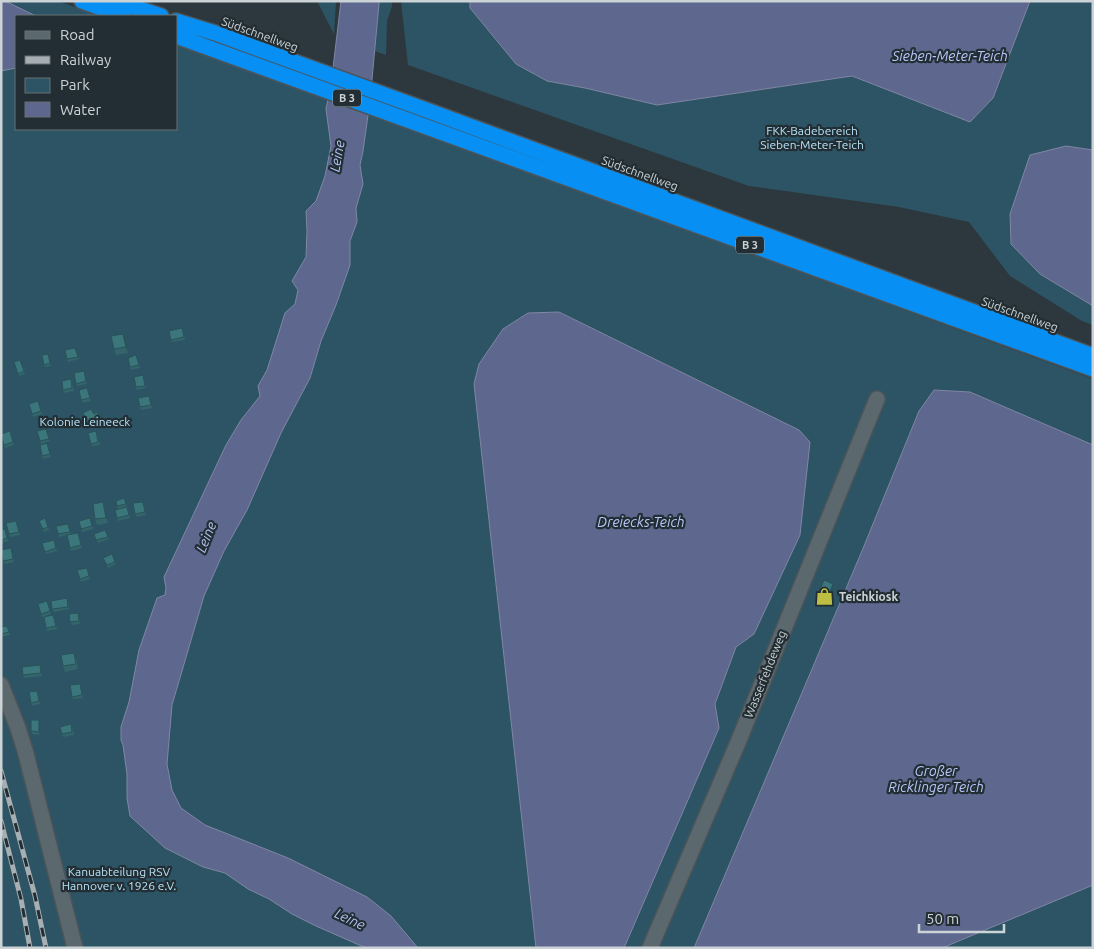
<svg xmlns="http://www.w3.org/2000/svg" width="1094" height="949" viewBox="0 0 1094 949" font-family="Ubuntu,sans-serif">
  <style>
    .green { fill: #2d5465 }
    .water { fill: #5e678e; stroke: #7f87a4 }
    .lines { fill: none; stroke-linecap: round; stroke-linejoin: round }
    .minor-casing { stroke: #4b5559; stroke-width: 18 }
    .highway-casing { stroke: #4b5559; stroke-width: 18 }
    .minor { stroke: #5b686e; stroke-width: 15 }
    .highway { stroke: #088ff3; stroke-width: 15 }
    .rail-casing { stroke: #a7afb2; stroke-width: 5 }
    .rail { stroke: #222e33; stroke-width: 3; stroke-dasharray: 9; stroke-linecap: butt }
    .wall { fill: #33656b }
    .shaded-wall { fill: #295357 }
    .building { fill: #3b767c; stroke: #295357 }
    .labels { text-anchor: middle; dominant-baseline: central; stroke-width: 4.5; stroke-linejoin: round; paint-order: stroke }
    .shield { fill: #222e33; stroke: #99a2a5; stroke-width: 1 }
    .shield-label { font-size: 11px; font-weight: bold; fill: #ccd3d6 }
    .street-label { font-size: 12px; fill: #ccd3d6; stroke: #222e33 }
    .park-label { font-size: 12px; fill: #b4e2f6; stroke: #222e33 }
    .poi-label { font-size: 12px; font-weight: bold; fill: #ccd3d6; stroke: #222e33; text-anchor: start }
    .water-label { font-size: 14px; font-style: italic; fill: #b8c6f9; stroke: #222e33 }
  </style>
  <rect width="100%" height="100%" fill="#2c383d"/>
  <!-- green -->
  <path class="green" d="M1 1H58L99 16H16V129H176V44L1093 379V445L970 392 934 390 919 411 864 546 694 948H624L719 728 715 705 736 647 754 634 809 442 799 430 559 312 474 384 536 948H1Z
    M317 1H336L334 34Z
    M379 1H392V6L387 21 386 55 375 51Z
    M401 1H470V8L516 64 547 81 585 88 657 105 852 76 970 122 993 98 1030 1H1093V150L1066 146 1040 274 1093 306V325L1082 321 1010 276 969 222 899 207 749 186 408 65Z
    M1092 885 1093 948H942Z"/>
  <!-- water -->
  <path class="water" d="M1 1H5L36 16H16V68L1 71Z
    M341 1H379V4L370 101 363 151 360 165 363 184 356 208 357 222 350 241V265L336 305 321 341 310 378 281 433 247 510 224 551 204 596 172 705 167 764 172 790 181 808 205 825 288 858 367 897 391 916 418 948H366L316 926 292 914 269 899 248 889 225 873 203 867 165 848 130 816 127 798V774L123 745 121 740V727L129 702 139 650 157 598 165 595 166 588 164 577 226 445 241 420 260 396 258 386 267 370 285 313 295 304 298 290 292 281 306 257 307 231 306 211 316 201 325 176 331 146 326 109 331 85Z
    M470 1H1030L993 98 970 122 852 76 657 105 585 88 547 81 516 64 470 8Z
    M1066 146 1093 150V306L1040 274 1011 244 1010 214 1030 155Z
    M559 312 799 430 810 442 800 535 754 634 736 647 715 704 719 728 624 948H536L474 384 479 364 503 329 528 313Z
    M934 390 970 392 1093 445V885L942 948H694L864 546 919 411Z"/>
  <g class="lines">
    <defs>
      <path id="minor" d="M1 685 18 728 26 754 75 948
        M650 948 739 740 877 399"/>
      <path id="highway" d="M82 1 123 16
        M115 1 161 16
        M176 21 215 33 429 111 1093 356
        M176 36 1093 369"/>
    </defs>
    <!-- minor casing -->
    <use href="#minor" class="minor-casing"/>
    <!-- highway casing -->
    <use href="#highway" class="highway-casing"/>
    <!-- minor -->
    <use href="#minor" class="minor"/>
    <!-- highway -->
    <use href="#highway" class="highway"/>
    <defs>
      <path id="rail" d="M1 771 35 896 46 948
        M1 821 21 899 30 948"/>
    </defs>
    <!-- rail casing -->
    <use href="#rail" class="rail-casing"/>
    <!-- rail -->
    <use href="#rail" class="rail"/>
  </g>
  <!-- wall -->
  <path class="wall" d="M183 331 185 340 172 342 171 340Z
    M126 339 128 353 116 355 114 349Z
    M75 348 79 359 68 362 65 350Z
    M48 354 51 366 45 367 44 365Z
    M136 355 140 368 131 370 128 358Z
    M20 360 25 374 19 376 14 362Z
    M84 371 87 384 77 386 76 384Z
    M143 375 146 388 137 390 136 387Z
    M71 379 74 391 64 393 63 390Z
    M87 388 91 401 83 403 81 400Z
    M150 399 152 408 141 410 140 407Z
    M38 401 42 414 33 417 29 404Z
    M83 413 94 414 99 419 100 421 89 427Z
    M46 429 50 441 41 444 37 431Z
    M10 431 14 445 5 448 1 435Z
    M96 431 100 445 92 446 88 433Z
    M47 443 51 457 43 459 42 456Z
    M124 498 127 507 119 509 127 507 130 518 118 521 117 518 118 509 116 501Z
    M143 502 146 515 137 517 135 514Z
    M105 508 108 523 97 525 95 519Z
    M45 518 49 530 44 532 39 521Z
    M90 518 93 529 82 532 79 521Z
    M17 524 20 535 10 537 9 534Z
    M68 524 71 534 78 533 82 548 71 551 67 535 59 537 58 534Z
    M5 529 8 541 1 543V530Z
    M105 530 109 539 98 543 94 534Z
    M54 540 57 551 46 554 42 543Z
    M12 551 14 562 4 564 3 561Z
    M112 554 116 564 108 568 103 558Z
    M87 568 90 579 81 582 77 570Z
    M833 584 834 587 825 608 816 604 815 602Z
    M47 601 51 614 45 616 54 617 57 629 47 631 44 617H42L38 604Z
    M68 601 69 609 54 612 52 609Z
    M79 616 80 624 72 625 70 622Z
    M7 626 10 635 1 637V627Z
    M76 659 78 669 65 672 63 666Z
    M40 665 42 676 24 678 23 675Z
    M80 684 83 698 73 699 72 697Z
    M38 694 40 704 32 706 31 703Z
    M40 723V735L32 734 31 731Z
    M72 727 74 735 63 737 62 734Z"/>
  <!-- shaded-wall -->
  <path class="shaded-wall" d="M123 334 126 339 128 353 126 347Z
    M103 502 105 508 108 523 106 518Z
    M833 584 834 587 825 608 824 606Z
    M39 720 40 723V735L39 732Z"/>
  <!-- building -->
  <path class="building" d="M182 328 184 337 171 340 169 331Z
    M123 334 126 347 114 349 111 336Z
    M75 348 78 357 67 359 65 350Z
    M48 354 50 363 44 365 42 355Z
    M136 355 139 365 130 367 128 358Z
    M20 360 24 371 18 374 14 362Z
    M84 371 86 381 76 384 74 373Z
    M143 375 145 386 136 387 134 377Z
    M71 379 72 388 63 390 62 381Z
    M87 388 90 398 81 400 79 390Z
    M149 396 151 405 140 407 138 398Z
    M38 401 41 411 32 414 29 404Z
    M91 409 94 414 97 412 99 419 88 424 83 413Z
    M46 429 49 439 40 441 37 431Z
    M10 431 13 442 4 445 1 434Z
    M96 431 98 442 91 444 88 433Z
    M47 443 50 454 42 456 40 445Z
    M124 498 126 504 117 506 116 501Z
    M103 502 106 518 95 519 93 504Z
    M143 502 145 512 135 514 133 503Z
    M127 507 129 515 117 518 115 510Z
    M45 518 48 527 43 529 39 521Z
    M90 518 92 526 81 529 79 521Z
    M16 521 19 532 9 534 6 523Z
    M68 524 70 532 58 534 56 526Z
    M5 529 7 538 1 540V530Z
    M105 530 108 537 96 540 94 534Z
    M78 533 81 545 70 548 67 535Z
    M54 540 56 548 45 552 42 543Z
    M11 548 13 559 3 561 1 550Z
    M112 554 115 562 107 565 103 558Z
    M87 568 89 576 80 579 77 570Z
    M824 580 833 584 824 606 815 602Z
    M67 598 68 607 52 609 51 601Z
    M47 601 50 611 41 614 38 604Z
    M78 613 79 621 70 622 69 614Z
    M53 615 56 626 46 628 44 617Z
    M7 626 9 632 1 634V627Z
    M74 653 76 664 63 666 61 655Z
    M40 665 41 673 23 675 22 667Z
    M80 684 82 695 72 697 70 685Z
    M37 691 39 701 31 703 29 692Z
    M31 720H39V732L31 731Z
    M71 724 72 732 62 734 60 727Z"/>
  <!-- icons -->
  <defs>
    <symbol id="shop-bare" viewBox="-9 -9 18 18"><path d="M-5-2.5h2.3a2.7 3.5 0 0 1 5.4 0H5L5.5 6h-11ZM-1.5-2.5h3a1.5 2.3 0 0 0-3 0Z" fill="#bdbf43" stroke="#222e33" stroke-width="2.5" paint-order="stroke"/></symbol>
  </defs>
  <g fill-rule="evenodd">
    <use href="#shop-bare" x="812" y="584" width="25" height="25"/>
  </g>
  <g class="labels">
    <!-- shield labels -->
    <g class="shield">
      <rect x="333" y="89.5" width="28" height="17" rx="4"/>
      <rect x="736" y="236.5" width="28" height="17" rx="4"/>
    </g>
    <g class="shield-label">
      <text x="347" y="98">B 3</text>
      <text x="750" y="245">B 3</text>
    </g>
    <!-- street labels -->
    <g class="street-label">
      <text transform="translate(260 34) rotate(20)">Südschnellweg</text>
      <text transform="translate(640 173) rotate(20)">Südschnellweg</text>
      <text transform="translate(1020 314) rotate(20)">Südschnellweg</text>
      <text transform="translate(765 674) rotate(-68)">Wasserfehdeweg</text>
    </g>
    <!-- park labels -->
    <g class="park-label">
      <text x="812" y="130">FKK-Badebereich<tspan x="812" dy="14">Sieben-Meter-Teich</tspan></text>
      <text x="85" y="421">Kolonie Leineeck</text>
      <text x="119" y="871">Kanuabteilung RSV<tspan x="119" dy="14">Hannover v. 1926 e.V.</tspan></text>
    </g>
    <!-- poi labels -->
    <g class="poi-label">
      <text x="839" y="596">Teichkiosk</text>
    </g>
    <!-- water labels -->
    <g class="water-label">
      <text x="950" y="56">Sieben-Meter-Teich</text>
      <text transform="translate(337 156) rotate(-80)">Leine</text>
      <text x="641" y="522">Dreiecks-Teich</text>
      <text transform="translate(206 537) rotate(-68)">Leine</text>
      <text x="936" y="771">Großer<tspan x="936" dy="16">Ricklinger Teich</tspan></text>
      <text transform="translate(350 919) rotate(25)">Leine</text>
    </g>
  </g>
  <!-- border -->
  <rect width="1094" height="949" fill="none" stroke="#ccd3d6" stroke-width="5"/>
  <!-- legend -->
  <rect x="15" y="15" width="162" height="115" fill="#222e33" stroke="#667074"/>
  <rect x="25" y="31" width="25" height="8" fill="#5b686e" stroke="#667074"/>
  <text x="60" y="40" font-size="15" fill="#ccd3d6">Road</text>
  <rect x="25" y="56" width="25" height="8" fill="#a7afb2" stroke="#667074"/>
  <text x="60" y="65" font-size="15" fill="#ccd3d6">Railway</text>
  <rect x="25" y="78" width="25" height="15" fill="#2d5465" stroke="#667074"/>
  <text x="60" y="90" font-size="15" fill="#ccd3d6">Park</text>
  <rect x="25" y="102" width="25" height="15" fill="#5e678e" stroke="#667074"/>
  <text x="60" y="115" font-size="15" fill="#ccd3d6">Water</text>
  <!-- scale -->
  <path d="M919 924v8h85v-8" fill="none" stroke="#ccd3d6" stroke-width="2.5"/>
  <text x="926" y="924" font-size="15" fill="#ccd3d6" stroke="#222e33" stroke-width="4" paint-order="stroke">50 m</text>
</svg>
